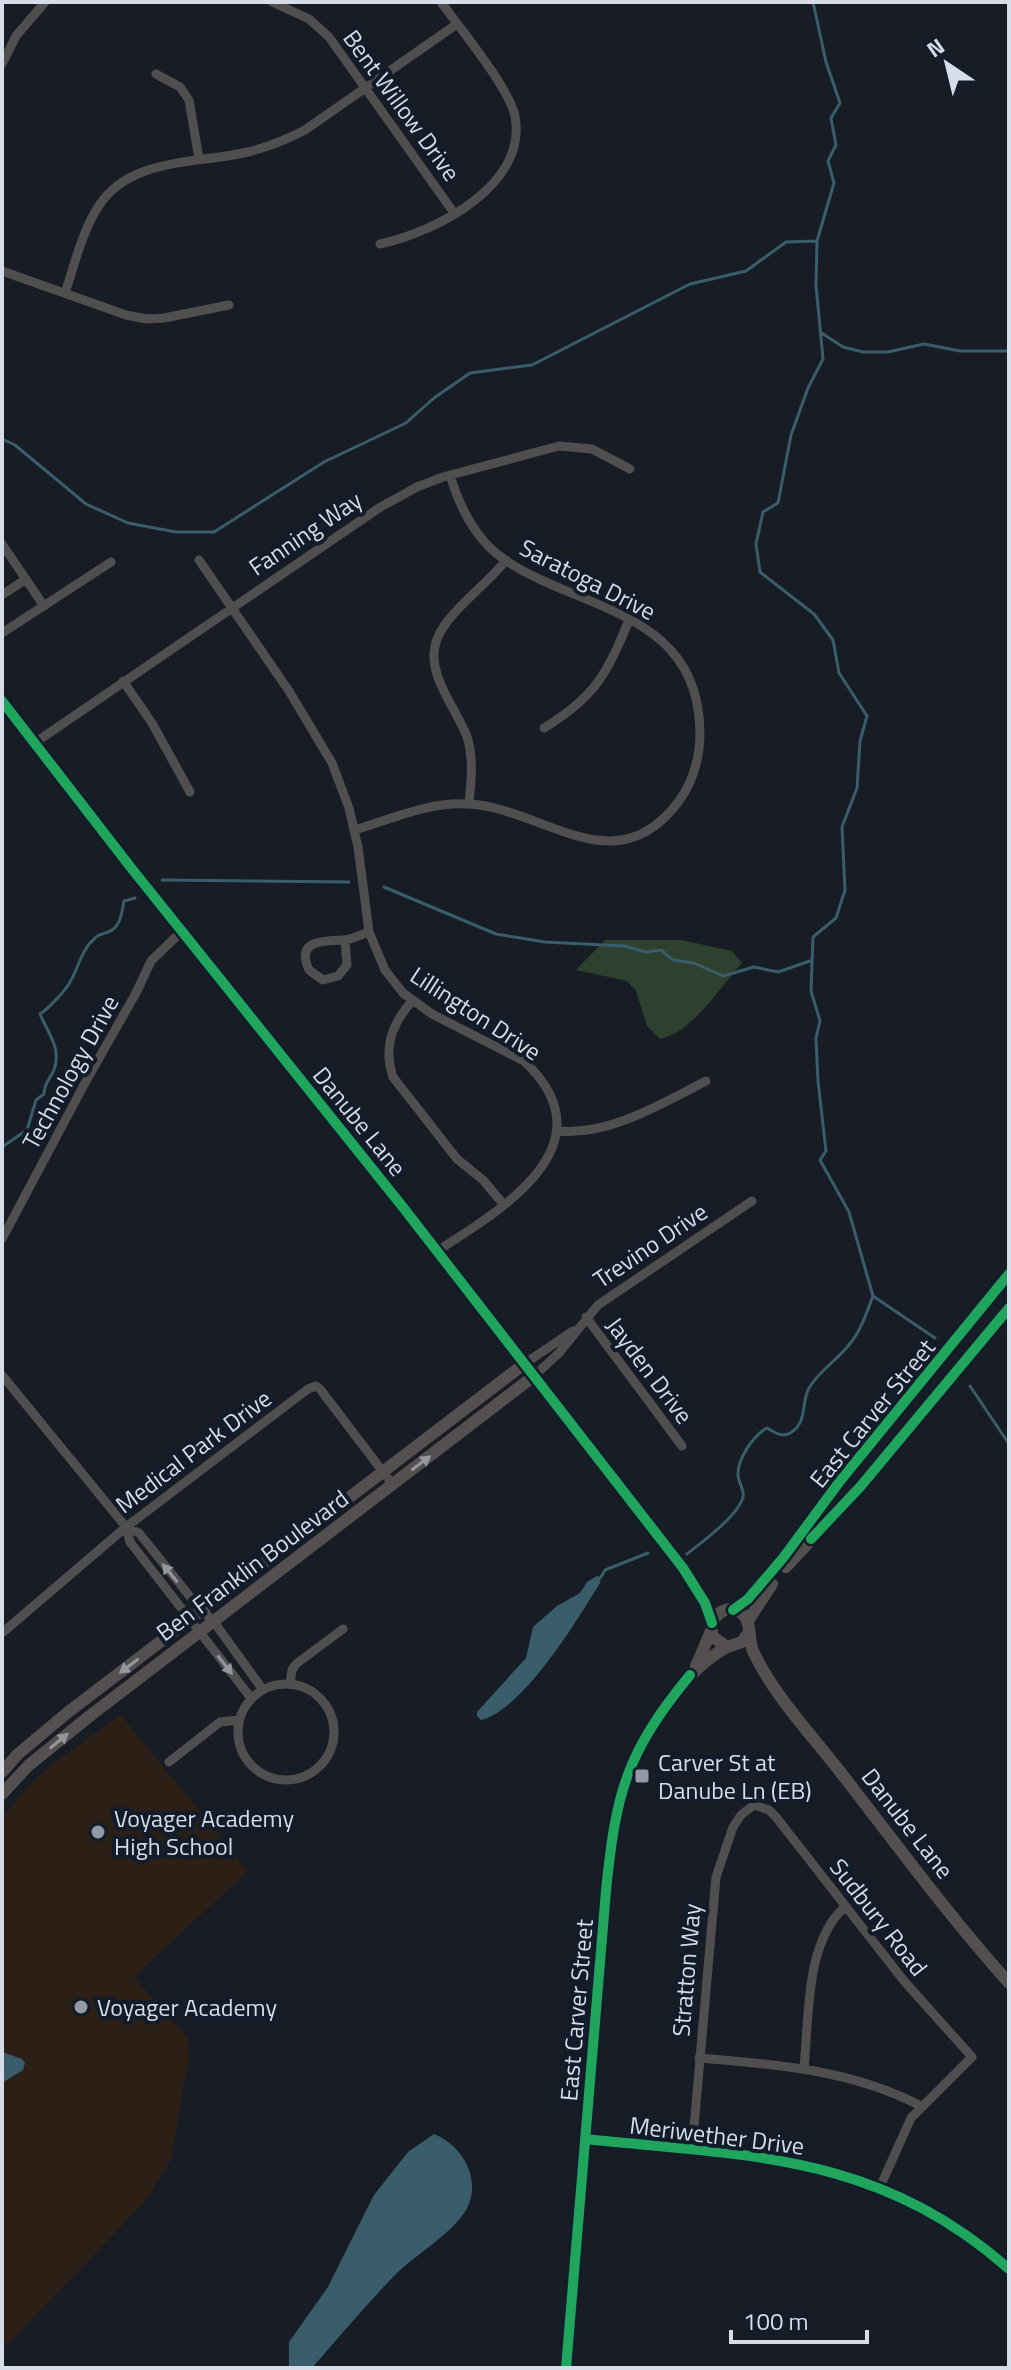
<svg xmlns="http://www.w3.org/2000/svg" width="1011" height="2370" viewBox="0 0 1011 2370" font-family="'Titillium Web',sans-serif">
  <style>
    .education { fill: #2b1f16 }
    .green { fill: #2e402e }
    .water { fill: #395d6b }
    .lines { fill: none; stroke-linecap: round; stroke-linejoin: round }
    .stream { stroke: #395d6b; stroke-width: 3 }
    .street { stroke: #514e4f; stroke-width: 9 }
    .secondary { stroke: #555050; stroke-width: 12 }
    .cycleway-casing { stroke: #121c2b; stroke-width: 15 }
    .cycleway { stroke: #20a55d; stroke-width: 10 }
    .oneway { fill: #96969c }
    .oneway2 { fill: #94969c }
    .poi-dot { fill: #949aa4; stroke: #121c2b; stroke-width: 3 }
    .labels { text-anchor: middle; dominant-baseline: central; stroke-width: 8; stroke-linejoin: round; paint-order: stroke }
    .street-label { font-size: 24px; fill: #d7dde8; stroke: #121c2b }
    .poi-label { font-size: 24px; fill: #d7dde8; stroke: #121c2b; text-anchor: start }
  </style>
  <rect width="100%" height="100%" fill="#181d25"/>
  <!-- education -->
  <path class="education" d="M121 1715 248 1871 134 1977 187 2037 189 2057 171 2160 142 2205 2 2350V1818L33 1781 62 1757Z"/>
  <!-- green -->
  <path class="green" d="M605 940H681L732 951 742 963C719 988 693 1032 660 1039L647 1026 636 991 627 981 576 970Z"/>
  <!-- water -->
  <path class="water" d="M597 1576 601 1577 600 1583C577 1620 524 1709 481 1720L477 1716V1712L526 1658 533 1627 557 1606 580 1593 587 1582Z
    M2 2052 22 2059 25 2063 23 2070 2 2083Z
    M434 2134C460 2144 480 2175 469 2204 459 2230 414 2255 394 2276 365 2306 339 2337 312 2368H289V2342L328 2287 374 2195 408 2152Z"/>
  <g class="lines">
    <!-- stream -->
    <path class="stream" d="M813 2 826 62 840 103 831 118 836 145 828 161 834 183 817 241 816 285 823 359 808 388 791 435 778 503 763 512 756 544 760 572 814 614 833 640 839 673 867 716 860 741 857 788 842 827 845 890 836 918 813 937 811 991 820 1021 816 1038 818 1081 826 1151 820 1160 849 1212 873 1296 935 1338
      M820 332 843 347 863 352H888L924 344 960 351H1009
      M2 439 15 445 86 504 128 523 176 532H214L324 462 406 423 434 398 470 373 532 365 690 284 746 271 786 242 817 241
      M162 880 349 882
      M384 887 496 934 545 942 624 946 646 952 661 950 673 960 694 963 723 976 754 967 778 972 810 961
      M2 1147 27 1130 36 1100 44 1094C44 1083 50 1079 54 1070 62 1049 48 1033 40 1014 47 1010 67 989 70 982 79 967 81 950 95 938 100 933 107 934 112 930 121 924 122 911 124 901L135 898
      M970 1386 1009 1444
      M687 1554C702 1542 735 1518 742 1500 746 1492 739 1484 738 1476 737 1459 753 1436 767 1428 774 1432 782 1438 790 1433 808 1423 801 1402 809 1388 819 1371 836 1361 848 1346 861 1331 866 1314 873 1296
      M601 1577 605 1570 648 1553"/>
    <!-- street -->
    <path class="street" d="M272 2 309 19 329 37 454 213
      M2 64 16 36 45 2
      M156 74 180 87 189 100 199 159
      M380 244C436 232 528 185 515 116 509 88 460 28 441 2
      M2 271 126 315 147 319 164 318 229 305
      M65 293C74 266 82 232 98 207 129 157 197 164 248 152 268 147 286 140 305 130L457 24
      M2 544 44 606
      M199 560 289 691 332 763 349 808 358 847 369 932 385 970 403 993 432 1014 524 1061C612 1144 503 1209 437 1251
      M2 595 26 579
      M2 633 111 562
      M123 681 152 723 190 792
      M544 728C595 697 607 674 629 620
      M33 744 379 508 417 487 443 477 559 446 592 449 630 469
      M469 804C471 782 474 758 467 737 456 707 424 673 437 639 448 611 487 585 506 560
      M355 830C391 819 428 802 467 804 541 806 615 888 679 801 699 773 703 742 698 709 683 608 569 607 501 557 475 538 459 505 450 475
      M345 940 347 965 338 976 323 980 309 970C295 939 324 941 344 940 351 940 362 934 369 932
      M412 1001C392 1024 383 1047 393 1077L457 1159 483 1180 504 1205
      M557 1131C609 1136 661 1104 706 1081
      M2 1239 86 1081 136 993 151 961 182 931
      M586 1317 682 1446
      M524 1364 573 1331
      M2 1375 126 1527 130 1542 251 1698
      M534 1376 559 1353 598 1305 752 1201
      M126 1527 139 1533 196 1604 214 1622 263 1690
      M2 1633 126 1527 308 1389 316 1386 320 1389 393 1485
      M238 1732a48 48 0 1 1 96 0a48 48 0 1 1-96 0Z
      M290 1684 292 1670 296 1664 343 1629
      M169 1762 220 1722 239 1720
      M699 2058C776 2064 852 2070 921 2106
      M804 2068C809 2019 805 1941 845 1907
      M585 2139C749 2156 877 2153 1009 2269
      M692 2150 716 1877 733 1827 741 1815 754 1805 769 1810 776 1817 904 1981 972 2057 911 2118 880 2187"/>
    <!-- secondary -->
    <path class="secondary" d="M2 701 132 869 402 1206 683 1568 705 1603 712 1623
      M786 1567 860 1487 1009 1308
      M733 1610 748 1599 783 1558 840 1481 1009 1274
      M748 1621 772 1584
      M748 1633 742 1642 727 1647 713 1637C705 1611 738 1598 747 1621 751 1631 749 1641 753 1651 773 1694 809 1732 838 1769 894 1841 948 1915 1009 1983
      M696 1666 711 1631
      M2 1772 18 1754 67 1713 524 1364
      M2 1794 29 1765 91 1715 534 1376
      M566 2368 606 1891C614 1814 621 1765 669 1701 686 1680 703 1660 727 1647"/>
    <defs>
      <path id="cycleway" d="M2 701 132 869 402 1206 683 1568 705 1603 712 1623
        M811 1539 860 1487 1009 1308
        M733 1610 748 1599 783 1558 840 1481 1009 1274
        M585 2139C749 2156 877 2153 1009 2269
        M566 2368 606 1891C616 1792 626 1753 690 1675"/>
    </defs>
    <!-- cycleway casing -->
    <use href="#cycleway" class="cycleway-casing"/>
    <!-- cycleway -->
    <use href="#cycleway" class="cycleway"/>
  </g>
  <!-- one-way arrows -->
  <defs><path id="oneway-solid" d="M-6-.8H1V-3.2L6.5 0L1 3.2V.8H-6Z" transform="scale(2)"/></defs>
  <g class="oneway">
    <use href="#oneway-solid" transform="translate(421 1463) rotate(-37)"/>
    <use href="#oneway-solid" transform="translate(129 1666) rotate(143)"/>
    <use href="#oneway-solid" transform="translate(59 1741) rotate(-39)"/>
  </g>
  <g class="oneway2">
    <use href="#oneway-solid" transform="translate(170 1573) rotate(-129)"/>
    <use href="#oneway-solid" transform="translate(225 1665) rotate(52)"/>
  </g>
  <!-- markers -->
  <g class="poi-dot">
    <rect x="634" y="1768" width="16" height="16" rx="4"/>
    <circle cx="98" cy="1832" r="8"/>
    <circle cx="81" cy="2007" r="8"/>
  </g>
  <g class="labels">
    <!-- street labels -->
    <g class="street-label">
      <text transform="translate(402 105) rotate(54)">Bent Willow Drive</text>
      <text transform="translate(305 533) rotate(-34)">Fanning Way</text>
      <text transform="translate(588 579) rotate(27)">Saratoga Drive</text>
      <text transform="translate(476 1013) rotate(33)">Lillington Drive</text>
      <text transform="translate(70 1072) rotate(-61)">Technology Drive</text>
      <text transform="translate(360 1121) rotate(51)">Danube Lane</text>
      <text transform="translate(650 1245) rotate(-34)">Trevino Drive</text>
      <text transform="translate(650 1370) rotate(53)">Jayden Drive</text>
      <text transform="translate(872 1413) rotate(-51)">East Carver Street</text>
      <text transform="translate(193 1451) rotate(-37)">Medical Park Drive</text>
      <text transform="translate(252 1565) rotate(-37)">Ben Franklin Boulevard</text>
      <text transform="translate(908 1823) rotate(52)">Danube Lane</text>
      <text transform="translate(879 1917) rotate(52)">Sudbury Road</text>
      <text transform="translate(686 1970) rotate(-85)">Stratton Way</text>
      <text transform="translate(576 2010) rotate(-85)">East Carver Street</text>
      <text transform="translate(717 2135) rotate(7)">Meriwether Drive</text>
    </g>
    <!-- poi labels -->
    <g class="poi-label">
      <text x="658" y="1762">Carver St at<tspan x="658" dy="28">Danube Ln (EB)</tspan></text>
      <text x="114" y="1818">Voyager Academy<tspan x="114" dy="28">High School</tspan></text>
      <text x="97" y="2007">Voyager Academy</text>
    </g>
  </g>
  <!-- border -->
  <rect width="1011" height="2370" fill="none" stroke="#d7dde8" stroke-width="8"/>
  <!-- north arrow -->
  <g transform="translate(947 64) rotate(325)" stroke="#121c2b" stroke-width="6" paint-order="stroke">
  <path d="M0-6L14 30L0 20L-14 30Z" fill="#d7dde8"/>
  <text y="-12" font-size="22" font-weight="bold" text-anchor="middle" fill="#d7dde8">N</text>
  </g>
  <!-- scale -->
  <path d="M731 2330v12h136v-12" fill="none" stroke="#d7dde8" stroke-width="4"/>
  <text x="743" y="2330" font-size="24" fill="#d7dde8" stroke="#121c2b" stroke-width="6" paint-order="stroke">100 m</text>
</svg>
